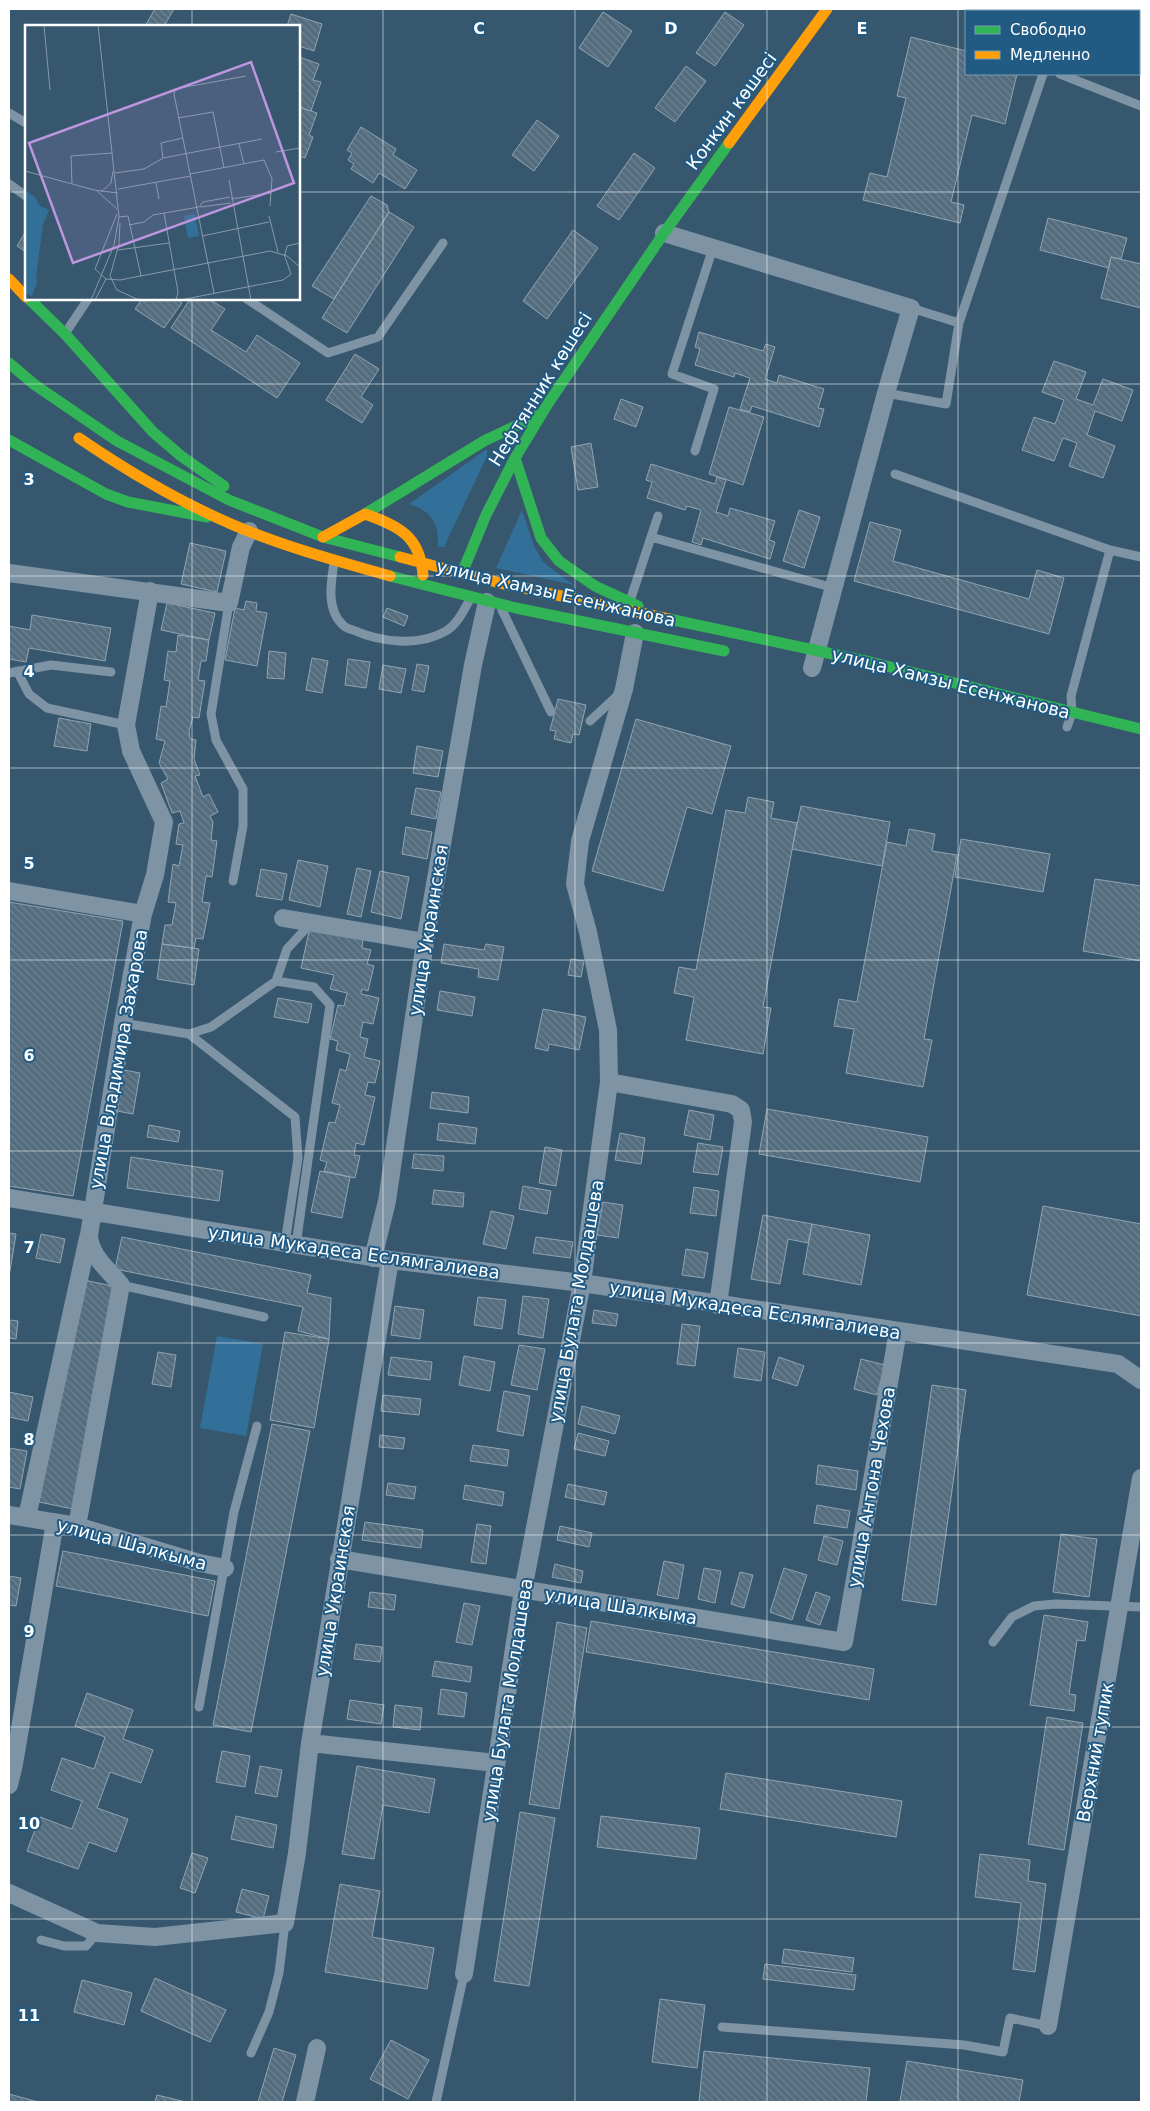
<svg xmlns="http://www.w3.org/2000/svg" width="1150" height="2111" viewBox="0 0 1150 2111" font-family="'DejaVu Sans',sans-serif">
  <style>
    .grass { fill: #327099 }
    .building { fill: url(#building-back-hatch); stroke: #91a4b2 }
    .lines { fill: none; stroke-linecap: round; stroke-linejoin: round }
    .lane { stroke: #7e93a4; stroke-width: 9 }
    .street { stroke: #7e93a4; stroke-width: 18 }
    .fast { stroke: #30b455; stroke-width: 11 }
    .slow { stroke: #ff9f0a; stroke-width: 11 }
    .grid { fill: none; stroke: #fff; stroke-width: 1; stroke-opacity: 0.55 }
    .labels { text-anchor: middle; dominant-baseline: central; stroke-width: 4; stroke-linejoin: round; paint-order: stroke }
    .street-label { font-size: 18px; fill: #fff; stroke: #215b84 }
    .inset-road { fill: none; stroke: #879aa8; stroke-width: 1 }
    .view { fill: #bd96df; fill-opacity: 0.15; stroke: #bd96df; stroke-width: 2.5 }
    .inset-edge { fill: none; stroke: #fff; stroke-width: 2.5 }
    .grid-label { font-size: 16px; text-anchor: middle; font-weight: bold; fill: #fff; stroke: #215b84; stroke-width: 4; stroke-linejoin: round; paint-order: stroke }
  </style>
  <defs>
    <pattern id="building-back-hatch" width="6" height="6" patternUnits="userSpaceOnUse" patternTransform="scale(1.25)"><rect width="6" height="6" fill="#536c7e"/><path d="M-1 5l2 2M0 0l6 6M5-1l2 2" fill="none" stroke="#6d8291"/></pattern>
  </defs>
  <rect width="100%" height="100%" fill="#37576e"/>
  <!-- grass -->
  <path class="grass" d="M487 449V456L444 547H438C439 523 432 511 409 504Z
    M522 510 534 546 543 562 574 585 496 568Z
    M217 1336 263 1344 246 1436 200 1428Z"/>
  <!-- building -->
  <path class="building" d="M155 9H174L164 26H145Z
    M603 12 632 31 608 67 579 48Z
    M725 12 744 25 715 66 696 53Z
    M291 14 322 24 314 51 299 46V26H287Z
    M911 37 966 51V74H1017L1005 124 972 115 951 202 964 205 960 223 863 200 870 173 887 177 906 98 897 96Z
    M299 57 319 64 313 80 321 82 311 111 299 107Z
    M686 66 706 81 675 122 655 108Z
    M299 107 317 113 309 135 313 137 305 158 299 156Z
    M537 120 559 136 534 171 512 155Z
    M361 127 396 149 393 155 417 170 405 189 379 173 373 183 351 169 354 164 348 160 352 153 347 150Z
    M634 153 655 168 619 220 597 206Z
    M371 196 387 205 389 212 334 299 312 286Z
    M389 212 414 227 347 333 322 318Z
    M1048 218 1127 238 1121 259 1111 257 1109 268 1040 250Z
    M573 230 598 248 547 319 523 301Z
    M26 231V252L17 246Z
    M1111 257 1141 264V308L1101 298Z
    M142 299H177L182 303 164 328 135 309Z
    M190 299H209L225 309 211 330 246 352 257 335 300 363 277 398 171 328Z
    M699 332 763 351 766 344 775 347 765 379 777 383 779 375 824 389 818 408 824 409 819 427 752 406 750 412 740 409 750 378 735 373 734 377 695 365 700 349 695 347Z
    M355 354 379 369 361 397 373 405 362 423 326 400Z
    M1054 361 1086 372 1076 399 1093 405 1103 379 1133 390 1122 421 1095 411 1087 435 1115 446 1103 478 1069 466 1077 443 1063 438 1054 461 1022 450 1034 417 1055 424 1064 400 1042 392Z
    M621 399 643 407 636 427 614 419Z
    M729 407 764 417 743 485 709 474Z
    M591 443 598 487 578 490 571 447Z
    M651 464 715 484 717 477 726 480 716 512 728 516 730 508 775 521 769 540 775 542 770 559 703 538 701 545 692 542 701 510 687 506 685 510 647 498 652 482 646 480Z
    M799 510 820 517 804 568 783 561Z
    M870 522 901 530 893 561 1029 599 1037 570 1064 578 1049 634 854 581Z
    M190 543 226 551 217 592 181 584Z
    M246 601 257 603 256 611 267 613 257 666 225 660 235 608 244 610Z
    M167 603 215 613 209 640 161 630Z
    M387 608 408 616 404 626 383 617Z
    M32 615 111 628 105 661 29 648 26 662 9 659V626L30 630Z
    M178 635 209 640 206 661H201L198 680 205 681 199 718 193 717 189 731 190 739 196 740 194 759 200 775 195 776 203 797 209 794 218 812 210 816 213 822 211 840 217 841 212 877 206 876 202 902 210 903 203 939 196 938 194 948 162 944 165 925H172L176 903 168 902 173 864 179 866 183 845 176 844 179 824 184 823 180 811 172 813 161 783 168 779 159 763 165 741 156 739 161 706 166 707 170 681 164 680 168 651 176 652Z
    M269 651 286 653 284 679 267 678Z
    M312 658 328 661 322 693 306 690Z
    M348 659 370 662 366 688 345 685Z
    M417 664 429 666 424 692 412 690Z
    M383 665 406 669 401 693 379 689Z
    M558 699 586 705 579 735 573 734 571 743 554 739 556 731 550 730Z
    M59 718 91 724 87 751 54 746Z
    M636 719 731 746 712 814 687 807 663 891 592 871Z
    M417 746 443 751 438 777 413 773Z
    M416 788 441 792 436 819 411 814Z
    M748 797 774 802 771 818 797 823 763 1007 771 1008 763 1054 686 1040 694 997 674 993 679 967 696 970 726 810 745 813Z
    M801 806 890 822 882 866 792 849Z
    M406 827 432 832 427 859 402 854Z
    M909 829 935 834 932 851 957 855 924 1039 932 1040 923 1087 846 1073 854 1029 834 1026 839 999 857 1002 887 842 906 846Z
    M961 839 1050 854 1043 892 955 877Z
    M298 860 328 866 320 907 289 900Z
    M357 868 371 871 361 917 347 914Z
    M261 869 287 874 282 900 256 896Z
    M380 871 409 877 401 919 371 912Z
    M1095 879 1141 886V961L1083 951Z
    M9 902 123 921 73 1196 9 1186Z
    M310 927 363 939 362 948 371 950 367 964 374 966 368 991 362 989 361 994 379 998 373 1024 363 1022 360 1037 368 1039 364 1057 380 1061 375 1083 368 1082 365 1095 375 1097 364 1145 356 1143 354 1155 360 1156 355 1178 324 1171 327 1162 320 1160 329 1122 335 1123 340 1105 332 1103 340 1069 346 1071 350 1054 336 1050 338 1041 330 1039 338 1005 344 1006 347 993 330 989 334 975 301 968Z
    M162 944 199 949 194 985 157 979Z
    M444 944 484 950 486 944 504 947 498 980 478 977 479 969 441 963Z
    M571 959 584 961 581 977 568 975Z
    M440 991 475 997 472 1016 437 1010Z
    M278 998 312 1004 308 1023 274 1017Z
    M543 1009 586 1017 579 1050 549 1044 548 1051 535 1048Z
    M124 1070 140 1073 133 1114 117 1111Z
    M432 1092 469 1097 468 1113 430 1108Z
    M767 1109 928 1137 920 1182 759 1154Z
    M689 1110 714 1115 710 1140 684 1135Z
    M439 1123 477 1128 475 1144 437 1140Z
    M149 1125 180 1131 178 1142 147 1137Z
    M620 1133 645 1138 641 1164 615 1160Z
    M698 1143 723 1147 718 1175 693 1172Z
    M545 1147 562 1150 556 1186 539 1183Z
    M414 1154 444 1156 443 1171 412 1168Z
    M131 1157 223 1171 219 1201 127 1188Z
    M320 1171 350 1177 342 1218 311 1212Z
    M523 1186 551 1191 547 1214 519 1209Z
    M694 1187 719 1191 716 1216 690 1213Z
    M434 1190 464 1193 463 1207 432 1204Z
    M603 1202 623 1205 618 1238 597 1235Z
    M1043 1206 1141 1224V1316L1027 1295Z
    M491 1211 514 1216 506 1249 483 1244Z
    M763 1215 812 1224 808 1243 788 1239 780 1284 751 1279Z
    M812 1224 870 1235 861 1285 803 1274Z
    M9 1233 16 1234 9 1277Z
    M41 1234 65 1239 60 1263 36 1258Z
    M122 1237 311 1275 307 1293 331 1298 329 1339 298 1331 303 1307 115 1269Z
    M536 1237 573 1242 570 1258 533 1253Z
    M686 1249 708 1253 704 1278 682 1275Z
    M84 1280 117 1287 73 1509 39 1502Z
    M523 1296 549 1299 543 1338 518 1334Z
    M478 1297 506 1300 502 1329 474 1325Z
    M395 1306 424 1310 420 1339 391 1335Z
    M594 1310 618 1314 616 1326 592 1323Z
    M9 1320 18 1321 16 1339 9 1338Z
    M682 1324 700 1326 695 1366 677 1364Z
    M285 1332 329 1339 314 1428 270 1420Z
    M519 1345 545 1349 537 1390 511 1385Z
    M738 1348 765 1352 761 1381 734 1377Z
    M158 1352 176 1355 171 1387 152 1384Z
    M464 1356 495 1362 490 1391 459 1385Z
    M391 1357 432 1362 430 1380 388 1375Z
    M779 1357 804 1366 797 1386 772 1378Z
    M861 1359 885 1365 877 1395 854 1389Z
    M932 1385 966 1390 936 1605 902 1600Z
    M504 1391 530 1396 523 1436 497 1431Z
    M9 1392 33 1397 28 1421 9 1417Z
    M383 1395 421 1399 419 1415 381 1411Z
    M582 1406 620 1416 615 1434 578 1424Z
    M272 1424 310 1431 251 1732 213 1725Z
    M578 1433 609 1441 605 1456 574 1449Z
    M380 1435 405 1438 403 1449 379 1447Z
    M473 1445 509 1450 507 1466 470 1461Z
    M9 1448 27 1451 20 1489 9 1487Z
    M818 1465 858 1471 856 1490 816 1484Z
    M388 1483 416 1487 414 1499 386 1495Z
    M568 1484 607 1492 604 1505 565 1497Z
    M465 1485 504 1492 502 1506 463 1499Z
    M817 1505 850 1511 847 1528 814 1523Z
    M365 1522 423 1530 421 1548 362 1540Z
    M477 1524 491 1526 486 1564 471 1562Z
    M560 1526 592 1533 589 1547 557 1540Z
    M1061 1534 1097 1539 1089 1597 1053 1592Z
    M824 1536 843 1541 837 1565 818 1560Z
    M63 1551 215 1581 208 1616 56 1586Z
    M664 1561 684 1565 678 1599 657 1595Z
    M555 1564 583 1571 581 1583 552 1577Z
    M704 1568 721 1571 715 1603 698 1599Z
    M784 1568 807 1575 792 1620 770 1612Z
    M740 1572 753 1575 744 1608 731 1604Z
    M9 1576 21 1578 16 1606 9 1605Z
    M370 1592 396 1595 394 1610 368 1607Z
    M816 1592 830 1597 820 1625 806 1620Z
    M464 1603 480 1606 472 1645 456 1642Z
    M1044 1615 1088 1622 1085 1641 1077 1640 1069 1694 1076 1695 1074 1711 1030 1705Z
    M591 1621 874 1669 869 1700 586 1652Z
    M557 1622 587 1628 559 1809 529 1804Z
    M356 1644 382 1647 380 1662 354 1659Z
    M435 1661 472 1667 470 1682 432 1676Z
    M441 1689 467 1693 464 1717 438 1714Z
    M87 1693 133 1710 123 1739 153 1750 141 1783 110 1772 97 1808 128 1819 116 1852 89 1842 78 1869 27 1851 40 1817 72 1829 82 1801 51 1790 62 1758 94 1769 105 1737 75 1726Z
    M350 1700 384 1705 381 1724 347 1719Z
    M395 1705 422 1708 420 1730 393 1727Z
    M1047 1717 1083 1723 1064 1850 1028 1844Z
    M222 1751 250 1756 245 1787 216 1782Z
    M260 1766 282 1770 277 1797 255 1793Z
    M357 1766 435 1779 429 1813 383 1805 374 1859 342 1854Z
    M726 1773 902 1801 896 1837 720 1809Z
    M520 1812 555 1818 529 1986 494 1981Z
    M236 1816 277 1825 273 1848 231 1839Z
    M601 1816 700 1828 696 1859 597 1847Z
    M192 1853 208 1858 195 1893 180 1888Z
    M980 1854 1030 1860 1028 1881 1046 1884 1035 1972 1013 1969 1021 1903 975 1897Z
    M340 1884 380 1891 372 1937 434 1948 427 1989 325 1972Z
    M242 1889 269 1896 263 1919 236 1912Z
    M784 1949 854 1958 852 1972 782 1963Z
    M765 1964 856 1975 854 1990 763 1979Z
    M155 1978 226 2010 210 2042 141 2011Z
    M82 1980 132 1993 124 2025 74 2012Z
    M660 1999 705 2005 697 2068 652 2062Z
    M391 2040 429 2060 408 2099 370 2079Z
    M274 2048 296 2055 282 2102H258Z
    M704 2051 870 2068 866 2102H699Z
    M907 2061 1023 2080 1019 2102 900 2101Z
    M9 2094 38 2102H9Z
    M157 2095 186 2102H155Z"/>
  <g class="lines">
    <!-- lane -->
    <path class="lane" d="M1060 74 1141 106
      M9 113 26 123
      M9 184 26 196
      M247 299 328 353 378 337 443 243
      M959 323 1043 74
      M66 332 88 299
      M886 393 946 404 959 323 911 308
      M695 451 714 389 672 374 713 248
      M895 474 1110 550 1071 696 1072 713 1067 727
      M651 537 834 588
      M1110 550 1141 557
      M334 563C331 582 326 610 343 625 345 628 350 629 353 630 380 642 419 647 446 631 457 624 463 612 469 601
      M630 601 658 516
      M229 603 211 714 216 740 243 789V826L233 881
      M502 610 551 712
      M17 671 29 694 47 708 126 725
      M9 673 51 665 111 672
      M590 721 619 694
      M276 981 287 949 311 923
      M123 1023 189 1034 295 1117 298 1158 285 1243
      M189 1034 211 1027 276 981 314 987 330 1005 296 1245
      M121 1285 264 1317
      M993 1642 1012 1617 1034 1606 1056 1604 1141 1607
      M199 1707 234 1512 257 1426
      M41 1940 64 1946H86L97 1933
      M722 2027 964 2045 1003 2052 1010 2018 1048 2026
      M251 2053 269 2012 279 1973 285 1923
      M436 2102 464 1974"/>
    <!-- street -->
    <path class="street" d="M664 233 911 308 886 393 812 668
      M9 573 229 603 241 547 249 531
      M9 891 143 914
      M283 918 425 942
      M609 1082 732 1104 741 1110 743 1122 718 1305
      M9 1198 390 1260 582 1283 1118 1364 1141 1380
      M373 1258 387 1201 425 942 473 665 487 602
      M9 1515 77 1526 200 1563 225 1568
      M27 1517 88 1238
      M77 1526 121 1285C108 1269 90 1256 89 1235L123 1023 143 914 155 875 164 822 131 751 126 725 150 591
      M339 1559 844 1642 898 1331
      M310 1743 496 1763
      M9 1785 14 1764 55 1522
      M9 1893 97 1933 155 1937 285 1923 297 1853 310 1743 390 1260
      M464 1974 523 1590 582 1283 609 1082 608 1030 588 932 575 884 580 841 624 689 635 633
      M1048 2026 1141 1478
      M305 2102 317 2048"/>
    <!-- fast -->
    <path class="fast" d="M29 299 65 334 153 432 181 456 224 486
      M9 363 35 385 117 441 229 500 323 537 400 557
      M9 440 106 494 128 502 207 517
      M515 458 541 538 559 561 595 586 638 606
      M365 514 484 441 541 414
      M462 573 486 515 515 458 549 402 664 233 729 143
      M390 576 516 608 724 651
      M669 619 870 662 1141 729"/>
    <!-- slow -->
    <path class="slow" d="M729 143 827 9
      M9 279 26 297
      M79 438C127 471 178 501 231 524 282 546 337 561 390 576
      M323 537 365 514C399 526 420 536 423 575
      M400 557 500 583 669 619"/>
  </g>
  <!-- grid -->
  <path class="grid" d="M192 9V26M383 9V2102M575 9V2102M767 9V2102M958 9V2102M9 192H26M299 192H1141M192 299V2102M9 384H1141M9 576H1141M9 768H1141M9 960H1141M9 1151H1141M9 1343H1141M9 1535H1141M9 1727H1141M9 1919H1141"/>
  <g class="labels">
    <!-- street labels -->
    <g class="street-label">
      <text transform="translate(731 111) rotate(-54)">Конкин көшесі</text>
      <text transform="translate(540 389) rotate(-58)">Нефтянник көшесі</text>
      <text transform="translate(556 593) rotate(13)">улица Хамзы Есенжанова</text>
      <text transform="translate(951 683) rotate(14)">улица Хамзы Есенжанова</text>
      <text transform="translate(428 930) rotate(-81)">улица Украинская</text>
      <text transform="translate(118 1059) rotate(-80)">улица Владимира Захарова</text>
      <text transform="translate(354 1252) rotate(8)">улица Мукадеса Еслямгалиева</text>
      <text transform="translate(576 1301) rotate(-80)">улица Булата Молдашева</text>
      <text transform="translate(755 1310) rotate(9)">улица Мукадеса Еслямгалиева</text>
      <text transform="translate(871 1487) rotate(-80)">улица Антона Чехова</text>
      <text transform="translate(132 1544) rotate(15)">улица Шалкыма</text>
      <text transform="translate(335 1591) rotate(-81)">улица Украинская</text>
      <text transform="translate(621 1606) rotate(9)">улица Шалкыма</text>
      <text transform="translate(507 1700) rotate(-81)">улица Булата Молдашева</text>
      <text transform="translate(1095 1752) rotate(-80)">Верхний тупик</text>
    </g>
  </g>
  <!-- overview -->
  <g transform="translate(25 25)">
    <rect width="275" height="275" fill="#37576e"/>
    <path d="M170 189 174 211 163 213 159 191Z" fill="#327099"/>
    <path d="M0 165 10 172 15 181 24 185 18 199 11 253 13 255 7 271 0 268Z" fill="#327099"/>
    <path class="inset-road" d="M19 0 25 65M153 93 188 87 199 143M214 119 219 139M251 127 275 123M138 133 136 118 158 113M0 146 69 165 93 168M90 148 119 144 138 133 237 114M165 149 239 135 247 154 245 181M204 155 226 275M131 158 134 174M47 159 46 131 87 128M93 164 166 151M72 166 92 184M76 167 86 158 88 146M206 174 246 168M175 182 206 178M139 188 153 267 151 275M92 189 70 244 81 254 95 255 245 226 262 231 275 242M244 191 253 227M94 192 103 191 116 251M95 198 94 219 85 251 92 265 114 275M104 200 119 197 128 190 174 182 178 177 205 172M177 211 244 197M93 225 144 218M260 230 262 221 275 218M189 268 149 69 150 64 221 51M66 275 89 220 94 192 73 0M70 275 81 254M155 275 258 255 266 249 259 229"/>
    <path class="view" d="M226 37 269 158 48 238 4 118Z"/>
    <rect width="275" height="275" class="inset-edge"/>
  </g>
  <g class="grid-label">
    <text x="479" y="34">C</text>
    <text x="671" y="34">D</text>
    <text x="862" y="34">E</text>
    <text x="29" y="485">3</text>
    <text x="29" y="677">4</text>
    <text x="29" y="869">5</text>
    <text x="29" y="1061">6</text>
    <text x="29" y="1253">7</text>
    <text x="29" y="1445">8</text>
    <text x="29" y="1637">9</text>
    <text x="29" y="1829">10</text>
    <text x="29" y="2021">11</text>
  </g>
  <!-- border -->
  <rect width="1150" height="2111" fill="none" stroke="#ffffff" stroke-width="20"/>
  <!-- legend -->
  <rect x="965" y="10" width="175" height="65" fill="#215b84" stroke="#7a9db5"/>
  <rect x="975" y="26" width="25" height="8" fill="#30b455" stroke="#7a9db5"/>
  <text x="1010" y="35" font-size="15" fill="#ffffff">Свободно</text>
  <rect x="975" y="51" width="25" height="8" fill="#ff9f0a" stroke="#7a9db5"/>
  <text x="1010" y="60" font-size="15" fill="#ffffff">Медленно</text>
</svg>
